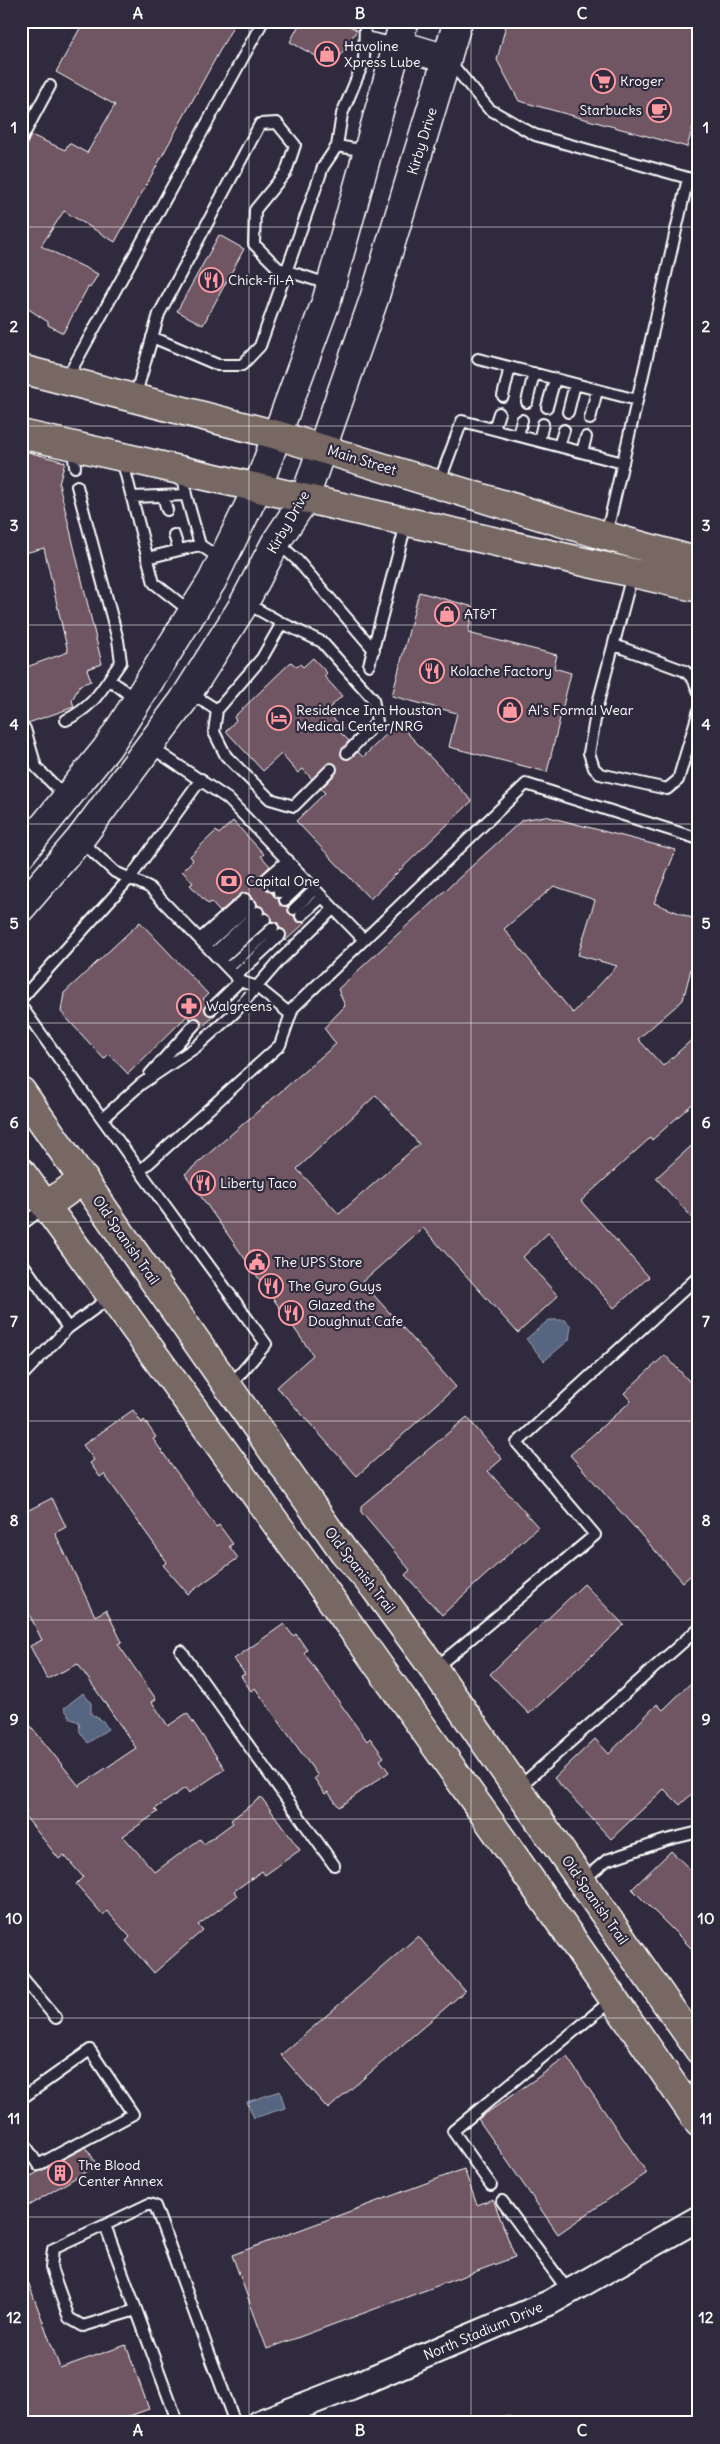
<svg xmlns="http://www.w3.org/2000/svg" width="720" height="2444" viewBox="0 0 720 2444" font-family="Delius,sans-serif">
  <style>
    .water { fill: #566580; stroke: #9aa3b3 }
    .building { fill: #6f5762; stroke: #fff; fill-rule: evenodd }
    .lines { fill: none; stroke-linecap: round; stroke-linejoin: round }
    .service-casing { stroke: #fff; stroke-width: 14 }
    .tertiary-casing { stroke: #fff; stroke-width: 28 }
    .secondary-casing { stroke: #fff; stroke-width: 31 }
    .primary-casing { stroke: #fff; stroke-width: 31 }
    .service { stroke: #2f2a3d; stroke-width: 10 }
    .tertiary { stroke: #2f2a3d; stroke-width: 24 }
    .secondary { stroke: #2f2a3d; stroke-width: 28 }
    .primary { stroke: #776864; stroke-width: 28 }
    .grid { fill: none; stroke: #fff; stroke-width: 1; stroke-opacity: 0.55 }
    .labels { text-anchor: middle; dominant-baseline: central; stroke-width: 4.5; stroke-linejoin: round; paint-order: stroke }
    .poi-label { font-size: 14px; fill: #fff; stroke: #2f2a3d; text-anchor: start }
    .street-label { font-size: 14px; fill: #fff; stroke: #2f2a3d }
    .neatline { fill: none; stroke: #fff; stroke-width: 2 }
    .grid-label { font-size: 16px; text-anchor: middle; font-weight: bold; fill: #fff }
  </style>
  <rect width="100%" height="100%" fill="#2f2a3d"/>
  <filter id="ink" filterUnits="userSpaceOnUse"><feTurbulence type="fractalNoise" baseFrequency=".02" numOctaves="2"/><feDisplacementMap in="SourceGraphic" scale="10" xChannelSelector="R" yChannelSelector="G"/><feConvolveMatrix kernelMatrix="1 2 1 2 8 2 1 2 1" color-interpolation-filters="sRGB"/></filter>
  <g filter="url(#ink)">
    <!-- water -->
    <path class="water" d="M549 1320H565L571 1326 569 1340 544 1361 526 1339Z
      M83 1693 91 1703V1714L103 1721 108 1729 88 1743 80 1732 79 1722 71 1719 64 1708Z
      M280 2091 285 2108 254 2118 247 2102Z"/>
    <!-- building -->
    <path class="building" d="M84 21H236L115 242 64 211 41 246 98 274 90 288 88 287 63 333 48 325V322L21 304V157L31 135 65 150 69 143 87 153 115 105 56 72Z
      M301 21H340L357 30 334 66 290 42Z
      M507 21H699V106L687 147 519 101 497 60Z
      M219 235 244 249 203 325 177 311Z
      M21 450 65 462 59 484 102 664 87 669 91 681 80 685 72 700 74 707 28 723 25 722 21 711V669L68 652 44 548 21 554Z
      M419 592 474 607 468 633 557 655 554 668 571 673 547 772 449 747 457 713 392 696Z
      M313 658 327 673 324 676 342 696 326 711 344 729 340 732 349 741 341 751 343 758 349 759 358 752 363 757 398 723 472 801 370 899 296 821 325 793 321 789 336 773V765L329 763 312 779 303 769 298 773 281 754 263 771 226 731 236 720 234 717 291 662 297 667 300 664 303 667Z
      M545 816 676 850 654 903 699 921V938L683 1000 638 1039 663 1066 699 1033V1098L652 1140 650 1138 581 1201 649 1277 614 1308 548 1233 523 1257 558 1296 518 1333 423 1228 362 1282 456 1387 357 1476 277 1387 313 1355 185 1174 336 1044 324 1028 345 1006 338 989 522 820ZM554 886 595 900 578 955 617 966 573 1013 504 929ZM376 1095 419 1144 339 1214 297 1169Z
      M233 821 264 854 261 856 270 866 260 876 261 883 278 899 280 905 288 906 289 913 294 916 296 921 306 922 285 941V931L280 928 278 923 271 921 270 915 258 905 250 894H241L220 912 211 902 208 904 190 885 193 883 182 871 193 860 190 856 216 831 219 834Z
      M140 922 208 994 203 999 207 1003 204 1008 206 1013 210 1016 216 1014 200 1029V1019L196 1017 190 1019 187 1016 128 1074 109 1054 104 1059 61 1012 64 993Z
      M699 1139V1225L656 1178Z
      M665 1355 699 1392V1568L683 1582 570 1455 631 1401 624 1393Z
      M133 1410 142 1423 144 1420 156 1437 153 1439 216 1527 219 1525 233 1544 229 1546 238 1558 188 1594 163 1565 167 1562 104 1474 100 1477 90 1463 94 1460 83 1445Z
      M467 1417 502 1459 488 1471 538 1527 442 1615 405 1575 410 1570 361 1512V1506Z
      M52 1498 66 1527 55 1533 95 1616 106 1610 122 1642 118 1644 156 1699 152 1702 168 1726 187 1713 225 1769 189 1793 185 1788 155 1809 158 1812 123 1836 155 1872 200 1839 204 1844 233 1823 231 1820 261 1797 300 1850 265 1875 262 1871 234 1891 237 1896 198 1925 203 1930 154 1973 126 1941 130 1937 107 1911 103 1915 76 1884 83 1877 64 1855 59 1859 24 1815 27 1812 21 1805V1714L79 1786 136 1748 78 1664 47 1679 30 1646 42 1640 21 1598V1514Z
      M584 1584 624 1625 529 1714 490 1674Z
      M284 1624 293 1636 296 1634 307 1650 304 1653 367 1741 370 1738 384 1757 380 1760 389 1772 339 1807 328 1792 325 1794 314 1778 318 1776 255 1688 251 1691 241 1676 245 1674 234 1659Z
      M699 1675V1787L680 1805 664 1789 611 1839 554 1778 595 1739 609 1754 657 1704 663 1710Z
      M671 1851 699 1878V1956L632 1889Z
      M418 1936 465 1991 328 2109 281 2055Z
      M567 2057 647 2173 558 2234 478 2119Z
      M86 2147 97 2165 21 2210V2181Z
      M464 2169 477 2205 493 2199 515 2257 267 2349 232 2255Z
      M23 2268 60 2368 126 2345 149 2409 110 2423H21Z"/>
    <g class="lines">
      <defs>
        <path id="service" d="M365 37 396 44
          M450 62 489 109 535 135 688 178 606 536
          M21 140 50 86
          M337 146 366 151
          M152 337 218 365H242L260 346 323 167 337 146 342 114 364 61 365 21
          M478 359 637 400
          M66 380 263 21
          M503 396 510 367
          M135 397 159 314 260 124 277 123 295 145 286 172 255 210 254 244 278 268 331 285
          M527 402 534 373
          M547 407 555 379
          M568 412 575 384
          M590 419 597 390
          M494 429 499 413
          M518 435 522 420
          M539 441 543 424
          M559 446 564 430
          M73 449 75 467
          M582 452 586 437
          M122 459 154 583 191 612
          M439 483 462 421 623 463
          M186 495 200 545 222 560
          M163 496 167 510
          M132 497 186 495 183 473
          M174 535 179 550
          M277 542 297 560 374 650
          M147 558 200 545
          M632 575 598 703 589 753 594 768 600 774 667 789 678 780 699 710
          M282 623 322 642 373 699 377 722 347 753
          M614 645 685 671 693 679 699 692
          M369 665 406 524
          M109 679 136 700
          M189 692 217 710 262 658 282 623 246 603
          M217 710 214 732 226 756 270 799 294 806 331 769
          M66 720C96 705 102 688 121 662L118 640 77 486
          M25 729 36 767 66 797
          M151 747 228 799 364 940
          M81 841 115 872 149 887 240 981 257 987 289 1013
          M266 879 288 860
          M272 886 293 866
          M279 892 299 873
          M285 900 306 880
          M294 909 315 889
          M301 916 322 897
          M200 939 245 899
          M206 945 251 905
          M214 953 258 912
          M220 960 265 919
          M228 968 273 928
          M236 976 280 935
          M21 999 130 878 201 779
          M21 1006 140 1171
          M211 1009 240 981
          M150 1074 195 1024
          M103 1118 141 1084 196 1047 235 1012 280 960 333 909
          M21 1225 45 1207
          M21 1261 68 1328 21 1377
          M68 1328 112 1296
          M229 1387 266 1344 140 1171 280 1045 293 1008 526 784 699 839
          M181 1651 334 1865
          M434 1669 595 1535 517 1443 699 1276
          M518 1788 699 1628
          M583 1880 607 1860 666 1840 699 1832
          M21 1976 56 2018
          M21 2099 90 2050 133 2114 38 2165 21 2138
          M491 2185 453 2131 613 1999
          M502 2201 569 2292
          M105 2225 53 2249 51 2268 69 2318 83 2326 136 2310
          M178 2423 105 2225 149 2204 155 2206 235 2423
          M505 2423H507"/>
        <path id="tertiary" d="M258 2423 351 2387 549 2303 699 2218"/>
        <path id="secondary" d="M397 44 447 59
          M21 854 107 748 122 725 212 581 257 489 327 299 404 21
          M21 908 80 839 183 701 241 609 276 542 304 500 374 299 458 21"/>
        <path id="primary" d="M21 369 277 435 606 536 699 562
          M21 434 699 588
          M21 1091 344 1552 375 1588 434 1669 699 2050
          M21 1172C250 1486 479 1801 699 2123
          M46 1206 84 1179"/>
      </defs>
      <!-- service casing -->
      <use href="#service" class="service-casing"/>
      <!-- tertiary casing -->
      <use href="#tertiary" class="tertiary-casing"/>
      <!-- secondary casing -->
      <use href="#secondary" class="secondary-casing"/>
      <!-- primary casing -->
      <use href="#primary" class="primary-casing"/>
      <!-- service -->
      <use href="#service" class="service"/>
      <!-- tertiary -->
      <use href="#tertiary" class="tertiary"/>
      <!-- secondary -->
      <use href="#secondary" class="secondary"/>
      <!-- primary -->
      <use href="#primary" class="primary"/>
    </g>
  </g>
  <!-- grid -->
  <path class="grid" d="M249 21V2423M471 21V2423M21 227H699M21 426H699M21 625H699M21 824H699M21 1023H699M21 1222H699M21 1421H699M21 1620H699M21 1819H699M21 2018H699M21 2217H699"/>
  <!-- icons -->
  <defs>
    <symbol id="shop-ring" viewBox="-11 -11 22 22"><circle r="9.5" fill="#2f2a3d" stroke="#ff9aa2" stroke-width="1.5"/><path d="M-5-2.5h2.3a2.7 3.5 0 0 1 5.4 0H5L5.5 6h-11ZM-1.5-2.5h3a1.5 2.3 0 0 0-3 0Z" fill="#ff9aa2"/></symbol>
    <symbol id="supermarket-ring" viewBox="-11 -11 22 22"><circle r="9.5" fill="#2f2a3d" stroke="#ff9aa2" stroke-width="1.5"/><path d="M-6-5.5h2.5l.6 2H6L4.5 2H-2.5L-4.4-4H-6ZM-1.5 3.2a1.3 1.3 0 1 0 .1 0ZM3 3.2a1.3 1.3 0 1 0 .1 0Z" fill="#ff9aa2"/></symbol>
    <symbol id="cafe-ring" viewBox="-11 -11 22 22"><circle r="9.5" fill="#2f2a3d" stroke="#ff9aa2" stroke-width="1.5"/><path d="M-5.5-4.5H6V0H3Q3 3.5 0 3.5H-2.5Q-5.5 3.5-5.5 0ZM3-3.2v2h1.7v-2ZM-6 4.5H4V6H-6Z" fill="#ff9aa2"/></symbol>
    <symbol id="restaurant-ring" viewBox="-11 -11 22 22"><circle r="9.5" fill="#2f2a3d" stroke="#ff9aa2" stroke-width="1.5"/><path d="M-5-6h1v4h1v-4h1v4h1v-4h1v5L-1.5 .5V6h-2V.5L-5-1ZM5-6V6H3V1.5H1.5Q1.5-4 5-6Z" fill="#ff9aa2"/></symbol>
    <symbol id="hotel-ring" viewBox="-11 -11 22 22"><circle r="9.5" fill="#2f2a3d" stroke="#ff9aa2" stroke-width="1.5"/><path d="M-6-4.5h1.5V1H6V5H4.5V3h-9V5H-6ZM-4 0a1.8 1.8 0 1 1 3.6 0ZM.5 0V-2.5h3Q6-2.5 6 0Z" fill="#ff9aa2"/></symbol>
    <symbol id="bank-ring" viewBox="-11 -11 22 22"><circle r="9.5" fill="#2f2a3d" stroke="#ff9aa2" stroke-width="1.5"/><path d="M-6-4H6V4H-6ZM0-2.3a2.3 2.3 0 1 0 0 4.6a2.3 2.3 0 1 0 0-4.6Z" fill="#ff9aa2"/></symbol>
    <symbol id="pharmacy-ring" viewBox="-11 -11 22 22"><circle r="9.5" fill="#2f2a3d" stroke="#ff9aa2" stroke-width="1.5"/><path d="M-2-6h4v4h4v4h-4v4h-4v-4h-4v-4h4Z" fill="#ff9aa2"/></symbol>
    <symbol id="civic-ring" viewBox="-11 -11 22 22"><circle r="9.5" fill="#2f2a3d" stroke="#ff9aa2" stroke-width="1.5"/><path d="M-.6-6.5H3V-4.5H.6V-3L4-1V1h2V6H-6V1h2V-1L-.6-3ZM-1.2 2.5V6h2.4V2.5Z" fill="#ff9aa2"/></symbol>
    <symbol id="building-ring" viewBox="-11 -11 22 22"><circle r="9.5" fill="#2f2a3d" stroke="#ff9aa2" stroke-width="1.5"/><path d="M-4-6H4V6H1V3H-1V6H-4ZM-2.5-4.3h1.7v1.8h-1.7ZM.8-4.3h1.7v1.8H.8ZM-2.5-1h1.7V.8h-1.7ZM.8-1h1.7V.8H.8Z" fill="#ff9aa2"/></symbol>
  </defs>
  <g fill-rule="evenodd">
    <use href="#shop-ring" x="313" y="40" width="28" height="28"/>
    <use href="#supermarket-ring" x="589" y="67" width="28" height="28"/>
    <use href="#cafe-ring" x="645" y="96" width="28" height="28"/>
    <use href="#restaurant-ring" x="197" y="266" width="28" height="28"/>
    <use href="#shop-ring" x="433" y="600" width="28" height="28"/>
    <use href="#restaurant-ring" x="418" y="657" width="28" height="28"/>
    <use href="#shop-ring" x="496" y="696" width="28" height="28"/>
    <use href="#hotel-ring" x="265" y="704" width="28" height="28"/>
    <use href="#bank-ring" x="215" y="867" width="28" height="28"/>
    <use href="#pharmacy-ring" x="175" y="992" width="28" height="28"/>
    <use href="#restaurant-ring" x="189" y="1169" width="28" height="28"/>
    <use href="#civic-ring" x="243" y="1248" width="28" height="28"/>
    <use href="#restaurant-ring" x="257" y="1272" width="28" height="28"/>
    <use href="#restaurant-ring" x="277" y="1299" width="28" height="28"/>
    <use href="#building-ring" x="46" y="2159" width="28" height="28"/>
  </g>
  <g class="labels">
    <!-- poi labels -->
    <g class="poi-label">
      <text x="344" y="46">Havoline<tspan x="344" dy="16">Xpress Lube</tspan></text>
      <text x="620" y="81">Kroger</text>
      <text x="642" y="110" text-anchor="end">Starbucks</text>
      <text x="228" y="280">Chick-fil-A</text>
      <text x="464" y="614">AT&amp;T</text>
      <text x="450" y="671">Kolache Factory</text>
      <text x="296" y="710">Residence Inn Houston<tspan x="296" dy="16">Medical Center/NRG</tspan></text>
      <text x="528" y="710">Al's Formal Wear</text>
      <text x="246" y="881">Capital One</text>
      <text x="206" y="1006">Walgreens</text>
      <text x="220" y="1183">Liberty Taco</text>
      <text x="274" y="1262">The UPS Store</text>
      <text x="288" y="1286">The Gyro Guys</text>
      <text x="308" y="1305">Glazed the<tspan x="308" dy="16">Doughnut Cafe</tspan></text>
      <text x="78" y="2165">The Blood<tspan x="78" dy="16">Center Annex</tspan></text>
    </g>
    <!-- street labels -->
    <g class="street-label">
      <text transform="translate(422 141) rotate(-73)">Kirby Drive</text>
      <text transform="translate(362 460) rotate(17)">Main Street</text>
      <text transform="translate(288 522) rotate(-60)">Kirby Drive</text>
      <text transform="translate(126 1240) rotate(55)">Old Spanish Trail</text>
      <text transform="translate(360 1570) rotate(52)">Old Spanish Trail</text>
      <text transform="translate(595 1900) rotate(55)">Old Spanish Trail</text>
      <text transform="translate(483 2331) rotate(-23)">North Stadium Drive</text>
    </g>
  </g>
  <!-- margin -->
  <rect width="720" height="2444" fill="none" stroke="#2f2a3d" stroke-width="55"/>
  <rect x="28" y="28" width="664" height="2388" class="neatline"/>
  <g class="grid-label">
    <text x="138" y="19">A</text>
    <text x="360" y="19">B</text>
    <text x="582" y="19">C</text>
    <text x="14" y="133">1</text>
    <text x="706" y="133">1</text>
    <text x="14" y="332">2</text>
    <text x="706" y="332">2</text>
    <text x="14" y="531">3</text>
    <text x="706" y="531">3</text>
    <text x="14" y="730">4</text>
    <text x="706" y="730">4</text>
    <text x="14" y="929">5</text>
    <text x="706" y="929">5</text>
    <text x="14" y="1128">6</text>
    <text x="706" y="1128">6</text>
    <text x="14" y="1327">7</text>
    <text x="706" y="1327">7</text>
    <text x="14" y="1526">8</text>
    <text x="706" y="1526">8</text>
    <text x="14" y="1725">9</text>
    <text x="706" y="1725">9</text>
    <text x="14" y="1924">10</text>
    <text x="706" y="1924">10</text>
    <text x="14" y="2124">11</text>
    <text x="706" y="2124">11</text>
    <text x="14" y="2323">12</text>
    <text x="706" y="2323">12</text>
    <text x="138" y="2436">A</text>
    <text x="360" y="2436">B</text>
    <text x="582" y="2436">C</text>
  </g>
</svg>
